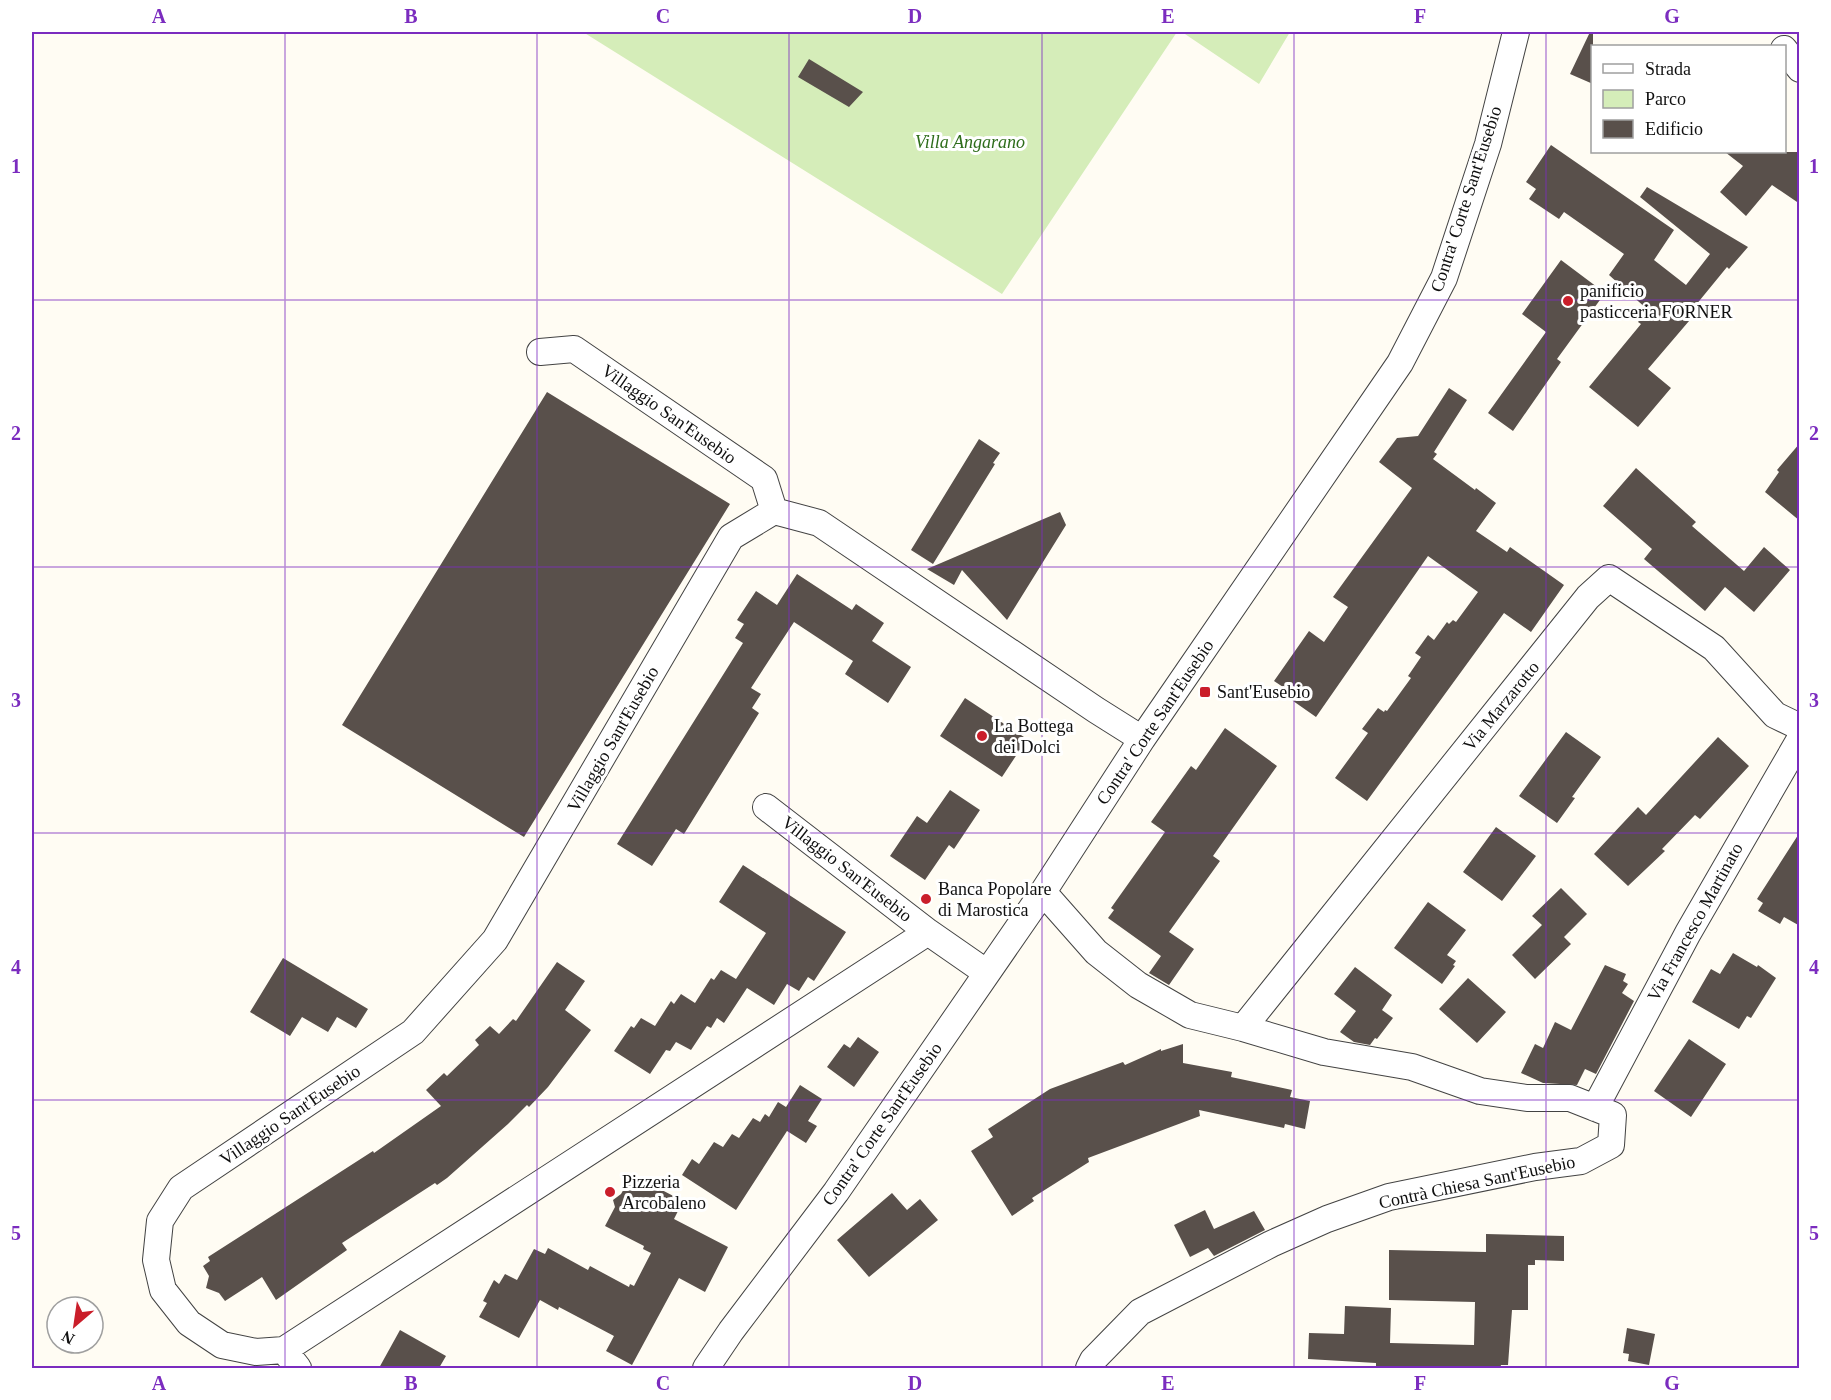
<svg xmlns="http://www.w3.org/2000/svg" width="1831" height="1400" viewBox="0 0 1831 1400" font-family="'Times New Roman',serif">
  <style>
    .green { fill: #d5edb9 }
    .building { fill: #59504b }
    .lines { fill: none; stroke-linecap: round; stroke-linejoin: round }
    .minor-casing { stroke: #434343; stroke-width: 28 }
    .minor { stroke: #fff; stroke-width: 26 }
    .grid { fill: none; stroke: #7b2cbf; stroke-width: 1.5; stroke-opacity: 0.55 }
    .poi-dot { fill: #ca1e2a; stroke: #fff; stroke-width: 2 }
    .labels { text-anchor: middle; dominant-baseline: central; stroke-width: 6; stroke-linejoin: round; paint-order: stroke }
    .park-label { font-size: 18px; font-style: italic; fill: #2e6d1b; stroke: #fff }
    .street-label { font-size: 18px; fill: #101010; stroke: #fff }
    .poi-label { font-size: 18px; fill: #101010; stroke: #fff; text-anchor: start }
    .neatline { fill: none; stroke: #7b2cbf; stroke-width: 2 }
    .grid-label { font-size: 20px; text-anchor: middle; font-weight: bold; fill: #7b2cbf }
  </style>
  <rect width="100%" height="100%" fill="#fffcf3"/>
  <!-- green -->
  <path class="green" d="M583 32H1177L1002 294Z
    M1182 32H1290L1259 84Z"/>
  <!-- building -->
  <path class="building" d="M1590 32H1593V84L1570 74Z
    M809 59 863 92 849 107 798 77Z
    M1551 145 1674 230 1654 260 1686 285 1710 254 1640 197 1647 187 1748 247 1729 269 1727 267 1691 311 1695 314 1648 369 1671 388 1638 427 1589 387 1641 324 1638 322 1648 310 1609 275 1624 254 1564 212 1559 219 1529 199 1536 189 1526 182Z
    M1725 152H1800V204L1772 185 1746 216 1720 192 1743 166Z
    M1561 260 1605 293 1557 359 1561 362 1513 431 1488 413 1546 332 1522 314Z
    M1449 388 1467 400 1434 452 1437 454 1433 459 1475 490 1476 488 1496 503 1476 531 1507 552 1510 547 1564 585 1531 632 1504 613 1367 801 1335 778 1368 733 1362 729 1378 708 1384 712 1385 710 1387 711 1411 678 1408 676 1421 657 1415 653 1428 635 1434 640 1447 622 1449 624 1453 620 1456 622 1478 592 1428 556 1316 717 1286 696 1289 691 1274 681 1309 631 1324 642 1348 607 1333 597 1412 488 1379 462 1397 438 1418 436Z
    M547 392 730 504 524 837 342 725Z
    M979 439 1000 453 993 463 995 464 933 564 911 550Z
    M1800 443V521L1765 492 1779 472 1777 470Z
    M1636 468 1696 522 1692 526 1744 571 1764 547 1790 570 1754 612 1725 587 1705 611 1644 559 1652 549 1603 506Z
    M1060 512 1066 525 1007 620 962 570 954 585 927 569Z
    M797 574 852 610 856 604 884 623 872 641 911 667 888 703 845 674 853 661 794 622 751 688 761 694 752 708 759 713 684 834 676 829 652 866 617 844 743 643 735 638 744 624 737 620 756 591 777 605Z
    M965 698 1027 739 1002 777 940 736Z
    M1225 728 1277 766 1213 856 1220 861 1169 932 1194 949 1169 985 1149 973 1161 956 1108 918 1114 910 1111 908 1165 832 1151 822 1191 766 1196 770Z
    M1566 732 1601 757 1572 797 1575 798 1557 823 1519 796Z
    M1718 737 1749 766 1700 819 1695 815 1662 849 1665 851 1628 886 1594 854 1638 807 1646 815Z
    M950 790 980 810 954 849 949 845 925 880 890 856 917 816 927 823Z
    M1496 827 1536 856 1502 901 1463 872Z
    M1800 832V926L1784 917 1780 924 1758 911 1763 903 1757 899Z
    M743 865 846 932 814 981 808 977 799 991 787 984 774 1005 747 988 724 1023 717 1018 711 1028 707 1026 691 1050 676 1042 670 1051 666 1050 650 1074 614 1051 631 1026 634 1028 641 1018 655 1026 671 1001 674 1004 681 994 695 1003 711 978 714 980 721 970 736 979 766 933 719 902Z
    M1561 888 1587 914 1564 937 1571 944 1535 979 1512 955 1542 925 1532 916Z
    M1428 902 1466 930 1447 955 1456 961 1453 965 1455 966 1442 984 1394 948Z
    M1733 953 1757 967 1758 965 1776 978 1751 1018 1747 1016 1739 1029 1692 1002 1711 969 1720 974Z
    M283 958 368 1009 356 1028 337 1017 328 1032 302 1017 290 1036 250 1012Z
    M557 962 585 981 565 1010 591 1030 548 1087 529 1107 527 1105 508 1124 447 1178 437 1185 435 1183 342 1243 347 1250 276 1300 262 1277 225 1301 219 1293 206 1288 209 1276 203 1266 210 1261 208 1257 373 1151 374 1153 441 1106 426 1090 444 1073 447 1076 479 1045 475 1040 490 1026 499 1034 513 1019 516 1021Z
    M1605 965 1626 974 1623 981 1628 984 1622 993 1634 1001 1596 1074 1585 1069 1577 1085 1543 1083 1521 1073 1535 1044 1543 1048 1555 1022 1571 1030Z
    M1355 967 1392 995 1382 1010 1393 1018 1377 1039 1375 1038 1370 1045 1354 1042 1340 1032 1356 1011 1334 994Z
    M1468 978 1506 1012 1477 1043 1439 1009Z
    M858 1037 879 1052 854 1087 827 1067 844 1044 850 1048Z
    M1689 1039 1726 1064 1691 1117 1654 1091Z
    M1183 1044V1063L1232 1072 1231 1077 1292 1090 1290 1097 1310 1101 1305 1129 1285 1124 1284 1128 1199 1110 1200 1116 1088 1158 1089 1162 1032 1198 1034 1201 1012 1216 971 1151 993 1137 988 1129 1050 1089 1123 1062 1125 1065 1161 1049V1051Z
    M800 1085 822 1099 808 1121 817 1126 806 1143 787 1131 736 1210 682 1175 692 1159 699 1164 714 1142 723 1147 732 1134 739 1138 753 1118 760 1122 765 1114 769 1117 778 1102 786 1107Z
    M633 1175 683 1201 674 1219 728 1247 705 1292 679 1278 632 1365 606 1351 614 1336 559 1307 558 1310 540 1300 519 1338 479 1317 487 1303 483 1301 494 1280 499 1284 505 1274 517 1280 534 1249 545 1254 548 1248 588 1270 590 1266 629 1287 630 1284 634 1286 651 1253 643 1249 644 1246 605 1226 615 1207 613 1200 621 1194 625 1187 627 1189Z
    M892 1193 907 1210 920 1199 938 1220 869 1277 837 1240Z
    M1205 1210 1214 1229 1254 1211 1265 1230 1214 1256 1208 1248 1190 1257 1174 1225Z
    M1486 1234 1564 1236V1261L1535 1260V1265H1528V1310H1512L1508 1365H1501L1500 1368H1376V1363L1308 1359 1309 1333 1344 1334 1345 1306 1391 1308 1390 1343 1474 1345 1475 1302 1389 1300V1250L1486 1252Z
    M1627 1328 1655 1334 1649 1365 1628 1361 1629 1354 1623 1353Z
    M400 1330 446 1356 439 1368H379Z"/>
  <g class="lines">
    <defs>
      <path id="minor" d="M1784 49 1800 69
        M540 352 574 349 764 479 774 511
        M766 807 928 932
        M1043 892 1096 952 1138 985 1190 1015 1243 1028 1324 1052 1412 1067 1480 1091 1527 1098H1570L1613 1115 1611 1145 1581 1161 1535 1167 1389 1197 1327 1219 1271 1244 1140 1312 1093 1360 1089 1368
        M987 973 928 932 284 1350 256 1352 222 1345 189 1323 163 1290 156 1260 160 1221 181 1188 413 1032 495 940 731 537 774 511 819 523 1096 710 1142 739
        M1243 1028 1588 597 1609 578 1714 648 1775 715 1800 727
        M1595 1108 1688 933 1800 739
        M284 1350 298 1368
        M706 1368 731 1331 836 1192 1043 892 1142 739 1400 363 1444 278 1488 144 1516 32"/>
    </defs>
    <!-- minor casing -->
    <use href="#minor" class="minor-casing"/>
    <!-- minor -->
    <use href="#minor" class="minor"/>
  </g>
  <!-- grid -->
  <path class="grid" d="M285 32V1368M537 32V1368M789 32V1368M1042 32V1368M1294 32V1368M1546 32V1368M32 300H1800M32 567H1800M32 833H1800M32 1100H1800"/>
  <!-- markers -->
  <g class="poi-dot">
    <circle cx="1568" cy="301" r="6"/>
    <rect x="1199" y="686" width="12" height="12" rx="3"/>
    <circle cx="982" cy="736" r="6"/>
    <circle cx="926" cy="899" r="6"/>
    <circle cx="610" cy="1192" r="6"/>
  </g>
  <g class="labels">
    <!-- park labels -->
    <g class="park-label">
      <text x="970" y="142">Villa Angarano</text>
    </g>
    <!-- street labels -->
    <g class="street-label">
      <text transform="translate(1466 199) rotate(-72)">Contra' Corte Sant'Eusebio</text>
      <text transform="translate(669 414) rotate(35)">Villaggio San'Eusebio</text>
      <text transform="translate(1501 706) rotate(-51)">Via Marzarotto</text>
      <text transform="translate(1155 722) rotate(-56)">Contra' Corte Sant'Eusebio</text>
      <text transform="translate(613 739) rotate(-60)">Villaggio Sant'Eusebio</text>
      <text transform="translate(847 869) rotate(38)">Villaggio San'Eusebio</text>
      <text transform="translate(1695 922) rotate(-61)">Via Francesco Martinato</text>
      <text transform="translate(290 1115) rotate(-34)">Villaggio Sant'Eusebio</text>
      <text transform="translate(882 1124) rotate(-55)">Contra' Corte Sant'Eusebio</text>
      <text transform="translate(1477 1182) rotate(-12)">Contrà Chiesa Sant'Eusebio</text>
    </g>
    <!-- poi labels -->
    <g class="poi-label">
      <text x="1580" y="291">panificio<tspan x="1580" dy="21">pasticceria FORNER</tspan></text>
      <text x="1217" y="692">Sant'Eusebio</text>
      <text x="994" y="726">La Bottega<tspan x="994" dy="21">dei Dolci</tspan></text>
      <text x="938" y="889">Banca Popolare<tspan x="938" dy="21">di Marostica</tspan></text>
      <text x="622" y="1182">Pizzeria<tspan x="622" dy="21">Arcobaleno</tspan></text>
    </g>
  </g>
  <!-- border -->
  <rect width="1831" height="1400" fill="none" stroke="#ffffff" stroke-width="66"/>
  <!-- legend -->
  <rect x="1591" y="45" width="195" height="108" fill="#ffffff" stroke="#9f9f9f" stroke-width="1.5"/>
  <rect x="1603" y="64" width="30" height="9" fill="#ffffff" stroke="#9f9f9f" stroke-width="1.5"/>
  <text x="1645" y="75" font-size="18" fill="#101010">Strada</text>
  <rect x="1603" y="90" width="30" height="18" fill="#d5edb9" stroke="#9f9f9f" stroke-width="1.5"/>
  <text x="1645" y="105" font-size="18" fill="#101010">Parco</text>
  <rect x="1603" y="120" width="30" height="18" fill="#59504b" stroke="#9f9f9f" stroke-width="1.5"/>
  <text x="1645" y="135" font-size="18" fill="#101010">Edificio</text>
  <!-- north arrow -->
  <g transform="translate(75 1325) rotate(209)"><circle r="28" fill="#ffffff" stroke="#9f9f9f" stroke-width="1.5"/>
  <path d="M0-4.5L10 22L0 15L-10 22Z" fill="#ca1e2a"/>
  <text y="-9" font-size="16" font-weight="bold" text-anchor="middle" fill="#101010">N</text>
  </g>
  <rect x="33" y="33" width="1765" height="1334" class="neatline"/>
  <g class="grid-label">
    <text x="159" y="23">A</text>
    <text x="411" y="23">B</text>
    <text x="663" y="23">C</text>
    <text x="915" y="23">D</text>
    <text x="1168" y="23">E</text>
    <text x="1420" y="23">F</text>
    <text x="1672" y="23">G</text>
    <text x="16" y="173">1</text>
    <text x="1814" y="173">1</text>
    <text x="16" y="440">2</text>
    <text x="1814" y="440">2</text>
    <text x="16" y="707">3</text>
    <text x="1814" y="707">3</text>
    <text x="16" y="974">4</text>
    <text x="1814" y="974">4</text>
    <text x="16" y="1240">5</text>
    <text x="1814" y="1240">5</text>
    <text x="159" y="1390">A</text>
    <text x="411" y="1390">B</text>
    <text x="663" y="1390">C</text>
    <text x="915" y="1390">D</text>
    <text x="1168" y="1390">E</text>
    <text x="1420" y="1390">F</text>
    <text x="1672" y="1390">G</text>
  </g>
</svg>
